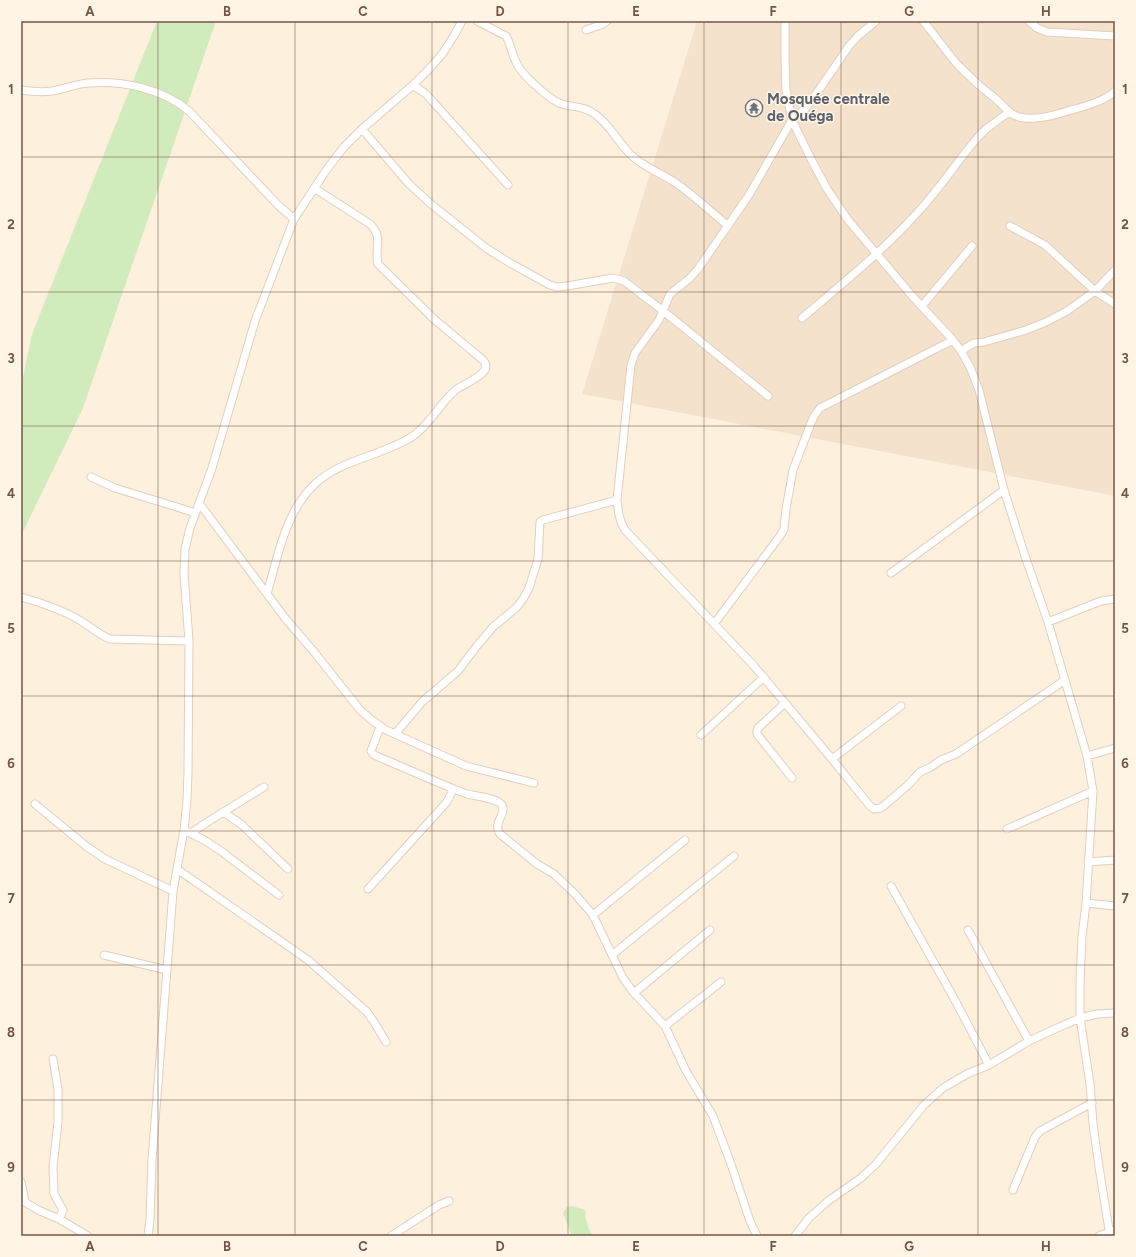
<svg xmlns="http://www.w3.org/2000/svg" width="1136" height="1257" viewBox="0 0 1136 1257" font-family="Figtree,sans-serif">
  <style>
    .residential { fill: #f5e2cc }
    .green { fill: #d1ebbd }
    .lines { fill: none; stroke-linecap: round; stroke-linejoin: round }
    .minor-casing { stroke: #e3cebd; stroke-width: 9 }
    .minor { stroke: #fff; stroke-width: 7 }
    .grid { fill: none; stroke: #745545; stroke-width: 1; stroke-opacity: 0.55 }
    .labels { text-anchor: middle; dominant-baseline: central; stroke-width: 3; stroke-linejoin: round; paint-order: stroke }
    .worship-label { font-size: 15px; font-weight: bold; fill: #5b616d; stroke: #fff4e6; text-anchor: start }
    .neatline { fill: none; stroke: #745545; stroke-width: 1.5 }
    .grid-label { font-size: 13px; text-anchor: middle; font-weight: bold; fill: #745545 }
  </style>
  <rect width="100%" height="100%" fill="#fdf1de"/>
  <!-- residential -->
  <path class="residential" d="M697 21H1115V496L582 394Z"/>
  <!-- green -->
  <path class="green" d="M157 21H216L83 408 21 536V386L32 334Z
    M572 1206 585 1210 586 1214 585 1217C589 1225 587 1229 594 1236H572L563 1213 567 1207Z"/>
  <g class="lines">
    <defs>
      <path id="minor" d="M477 21 506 36C511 45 512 55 517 64 522 75 548 98 559 103 572 108 584 105 596 115 610 125 618 142 630 154 643 167 661 173 676 183 694 196 711 211 728 226
        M785 21V58L786 90 792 120 811 159 827 189 848 220 913 297 953 340 961 351 970 367 979 390 1004 490 1025 556 1048 622 1087 756 1093 791 1086 903 1082 937 1080 983V1018L1090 1084 1093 1124 1099 1167 1110 1236
        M876 21 858 36 849 46 814 97 805 109 792 120 749 195 698 269 690 278 670 294 659 320 635 353 631 365 617 500C618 511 619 520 625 530L754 666 832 759 870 806 874 809 881 808 907 786 920 772 931 767 941 760 956 754 1065 680
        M923 21C935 35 945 50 957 64 965 72 973 80 981 87 987 92 993 96 998 101 1005 107 1010 115 1019 117 1036 121 1055 115 1071 110 1083 107 1106 101 1115 91
        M1029 21 1037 28 1047 32 1115 36
        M586 30 603 24 607 21
        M413 85 426 94 508 185
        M21 90C31 91 41 93 52 91 64 89 76 84 88 83 122 80 163 89 189 111L278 205 294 219
        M362 129 409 184 431 204 486 248 510 263 550 285 557 287 567 286 613 278 624 281 662 310 768 396
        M1010 226 1045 245 1095 291 1115 304
        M922 306 972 246
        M802 318C842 284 883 251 918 212 940 188 958 160 979 136L986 129 1009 112
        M961 351 974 343 984 342 1026 330 1046 322 1067 311 1095 291 1115 270
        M91 477 115 488 177 507 195 513
        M199 503 285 618 315 653 360 710 373 721 386 730 466 766 534 783
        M891 573 1004 490
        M267 594C278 556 285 512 315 484 341 459 383 456 413 436 431 424 440 402 457 389 465 383 495 373 483 360L435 320 378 264C374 247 384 238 370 224L314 188
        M21 597C42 603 63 610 81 621 91 627 99 635 110 639L189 641
        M1048 622 1101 601 1115 599
        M714 624 780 536 784 529 786 509 793 470 811 423 814 416 820 408 953 340
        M785 703 758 728 757 731V734L792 778
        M380 727 371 751 374 755C393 763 411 771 430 779 442 784 455 790 467 794 475 796 497 798 502 805 507 814 492 823 500 834L537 864 554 874 575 894 593 915 623 978 634 993 665 1026 686 1071 713 1116 731 1164 750 1221 757 1236
        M395 734 422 702 458 671 476 647 493 627 517 607 523 599 529 588 538 559 540 522 543 520 617 500
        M701 735 764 677
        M1087 756 1115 748
        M832 759 901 706
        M35 804 86 846 105 859 173 891
        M223 812 241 824 288 869
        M1007 829 1093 791
        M184 830 204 840 221 851 279 895
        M191 833 209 821 264 787
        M1088 862 1115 860
        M177 869 308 960 367 1012 374 1022 386 1042
        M891 886 956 1002 989 1065
        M368 889 446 803 449 798 453 789
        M1086 903 1115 906
        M593 915 685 840
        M968 930 1029 1041
        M104 955 167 970
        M612 955 734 856
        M634 993 710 930
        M665 1026 721 982
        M53 1059 58 1089V1122L53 1167 54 1194 63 1210 59 1219
        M21 1182 25 1202
        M1013 1190 1035 1137 1040 1131 1092 1103
        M21 1202H25L38 1210 59 1219 88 1236
        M148 1236 150 1220 152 1160 170 931 173 891 184 830 187 800 188 773 189 641 184 574 185 549 190 528 212 468 255 321 294 219 327 169 344 147 362 129 413 85 430 68 443 53 455 34 462 21
        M391 1236 439 1205 449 1201
        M795 1236 809 1218 828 1201 861 1178 876 1164 924 1105 943 1088 967 1074 989 1065 1029 1041 1055 1029 1080 1018 1097 1014 1115 1013
        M1099 1236 1115 1230"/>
    </defs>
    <!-- minor casing -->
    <use href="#minor" class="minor-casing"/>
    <!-- minor -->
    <use href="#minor" class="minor"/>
  </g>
  <!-- grid -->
  <path class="grid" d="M158 21V1236M295 21V1236M432 21V1236M568 21V1236M704 21V1236M841 21V1236M978 21V1236M21 157H1115M21 292H1115M21 426H1115M21 561H1115M21 696H1115M21 831H1115M21 965H1115M21 1100H1115"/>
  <!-- icons -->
  <defs>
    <symbol id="temple-ring" viewBox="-11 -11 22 22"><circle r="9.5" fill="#fff4e6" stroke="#6b7280" stroke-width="1.5"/><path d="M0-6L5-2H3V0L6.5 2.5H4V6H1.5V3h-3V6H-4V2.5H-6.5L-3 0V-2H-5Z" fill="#6b7280"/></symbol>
  </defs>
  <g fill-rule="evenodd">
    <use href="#temple-ring" x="744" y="98" width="20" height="20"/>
  </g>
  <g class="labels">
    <!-- worship labels -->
    <g class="worship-label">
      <text x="767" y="99">Mosquée centrale<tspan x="767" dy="17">de Ouéga</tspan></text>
    </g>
  </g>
  <!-- border -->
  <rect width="1136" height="1257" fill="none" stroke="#fff4e6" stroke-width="44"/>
  <rect x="22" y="22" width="1092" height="1213" class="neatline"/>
  <g class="grid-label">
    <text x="90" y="16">A</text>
    <text x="227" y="16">B</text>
    <text x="363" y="16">C</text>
    <text x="500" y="16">D</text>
    <text x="636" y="16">E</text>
    <text x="773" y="16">F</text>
    <text x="909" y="16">G</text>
    <text x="1046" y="16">H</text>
    <text x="11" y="94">1</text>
    <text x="1125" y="94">1</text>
    <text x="11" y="229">2</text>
    <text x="1125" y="229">2</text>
    <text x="11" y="363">3</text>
    <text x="1125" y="363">3</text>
    <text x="11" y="498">4</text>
    <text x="1125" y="498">4</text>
    <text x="11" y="633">5</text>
    <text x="1125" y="633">5</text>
    <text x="11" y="768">6</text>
    <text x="1125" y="768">6</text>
    <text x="11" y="903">7</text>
    <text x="1125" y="903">7</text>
    <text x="11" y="1037">8</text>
    <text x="1125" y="1037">8</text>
    <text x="11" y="1172">9</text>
    <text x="1125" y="1172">9</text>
    <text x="90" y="1251">A</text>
    <text x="227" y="1251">B</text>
    <text x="363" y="1251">C</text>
    <text x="500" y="1251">D</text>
    <text x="636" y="1251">E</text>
    <text x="773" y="1251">F</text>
    <text x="909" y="1251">G</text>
    <text x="1046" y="1251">H</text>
  </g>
</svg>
